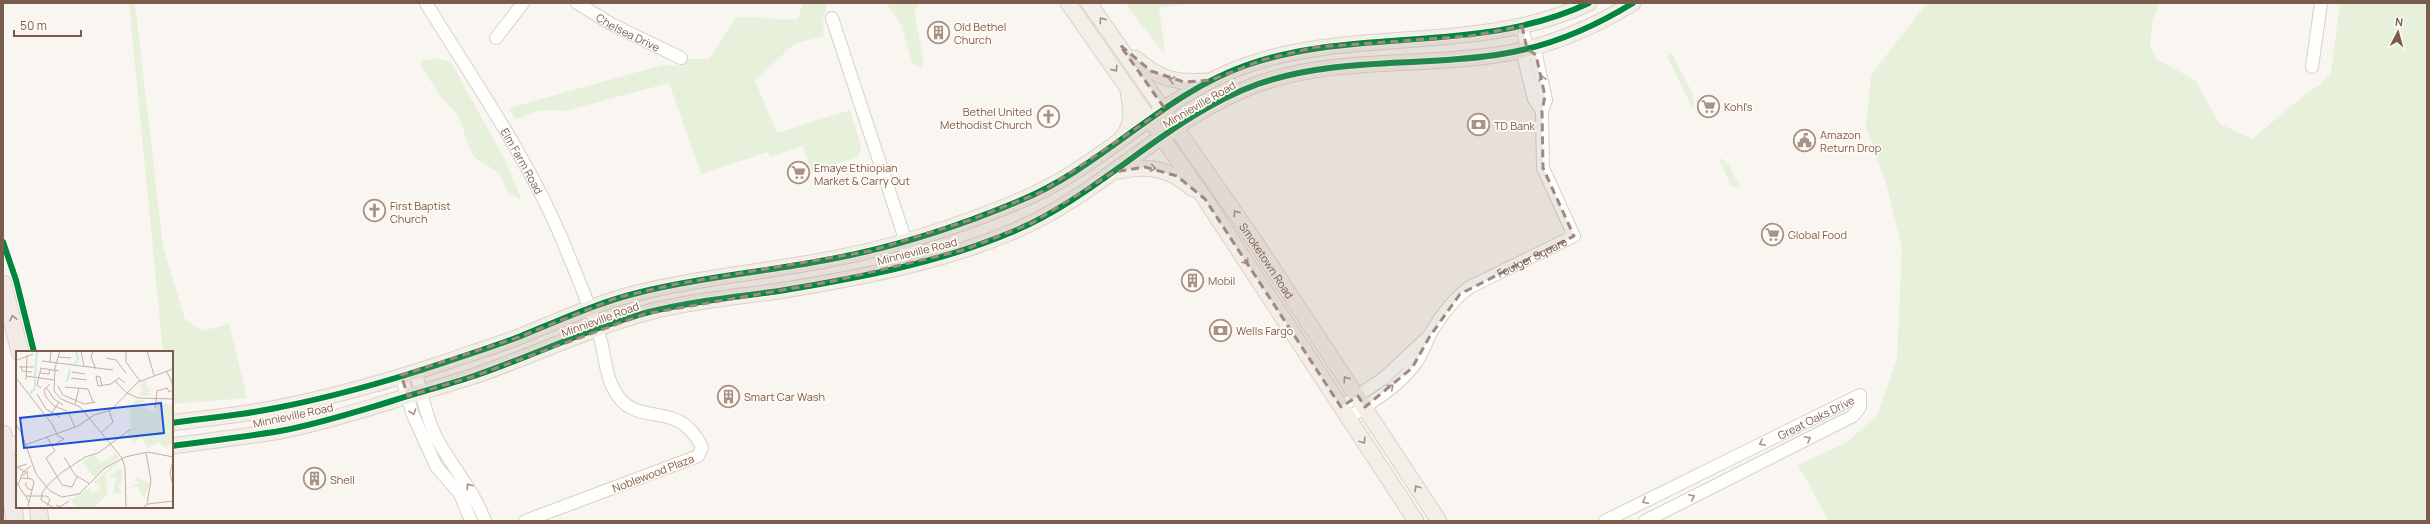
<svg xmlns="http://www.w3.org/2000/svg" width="2430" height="524" viewBox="0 0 2430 524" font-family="Manrope,sans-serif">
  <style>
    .green { fill: #e7f0db }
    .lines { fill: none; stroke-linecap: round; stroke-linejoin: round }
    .minor-casing { stroke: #d7d1cb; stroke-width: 14 }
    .major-casing { stroke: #dad1cc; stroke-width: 17 }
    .highway-casing { stroke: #dad1cc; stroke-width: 19 }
    .minor { stroke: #fefefd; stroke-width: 12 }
    .major { stroke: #f3eee8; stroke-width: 15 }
    .highway { stroke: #f2eae7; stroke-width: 17 }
    .cycleway-casing { stroke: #fffaf3; stroke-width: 8 }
    .cycleway { stroke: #00873e; stroke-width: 6 }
    .oneway { stroke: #a48f83 }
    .oneway2 { stroke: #a8958b }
    .oneway3 { stroke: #a48e83 }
    .marked { fill: #9f8a7d; fill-opacity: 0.2; stroke: #9f8a7d; stroke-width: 3; stroke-dasharray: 8 5; stroke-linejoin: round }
    .labels { text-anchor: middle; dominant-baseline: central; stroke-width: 3.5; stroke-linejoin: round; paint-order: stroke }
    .poi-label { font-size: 11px; fill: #7a5c4d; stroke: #fffaf3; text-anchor: start }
    .street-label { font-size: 11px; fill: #7a5c4d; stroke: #fffaf3 }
    .inset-river { fill: none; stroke: #d0e8ea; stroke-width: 2 }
    .inset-road { fill: none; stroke: #c2b3aa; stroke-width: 1 }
    .view { fill: #1d4ed8; fill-opacity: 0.15; stroke: #1d4ed8; stroke-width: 2 }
    .inset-edge { fill: none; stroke: #7a5c4d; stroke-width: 2 }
  </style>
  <rect width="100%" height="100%" fill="#f9f5f0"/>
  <!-- green -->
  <path class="green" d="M129 3H135L163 247 185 319 202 331 229 324 247 398 172 404V352H163Z
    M803 3H827L823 20 824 36 794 44 755 81 777 133 850 110 861 146 859 156 812 173 803 146 770 157 768 152 701 174 669 83 565 111C554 110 544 109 533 113 526 115 522 119 515 119L509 108 663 65 681 66 686 59H709L736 17C757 16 777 21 798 19Z
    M886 3H920L914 12 924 61 921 67 912 64 901 24Z
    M1125 3H1192L1159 8 1165 55Z
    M1927 3H2160L2153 20 2150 46 2156 59 2195 80 2220 124 2252 139 2307 93 2320 85 2331 72 2340 3H2427V521H1829L1798 465 1847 442 1877 415 1897 359 1902 248 1886 183 1866 127 1871 75Z
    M1672 54 1692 92 1694 108 1692 107 1667 56Z
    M435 58 451 62 505 160 522 201 508 192 499 173 474 157 467 142 460 118 440 96 420 64 423 59 431 60Z
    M1718 156 1729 165 1741 189 1731 186Z"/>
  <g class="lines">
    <defs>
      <g id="minor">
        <path id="s1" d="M426 3C473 80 527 156 562 239 575 272 590 305 600 338 605 354 605 373 613 388 633 428 668 402 693 433 697 438 700 442 702 448L698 456 525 521"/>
        <path id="s2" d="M577 3 613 25 681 58"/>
        <path d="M832 18 913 263"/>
        <path d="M1522 26 1527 49 1524 59 1534 99 1542 111"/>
        <path d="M496 38 523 3"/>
        <path d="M2312 67 2321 3"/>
        <path d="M415 371C422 393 426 418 437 439 453 468 473 489 485 521"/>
        <path d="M401 375 413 415 436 466 460 494 471 521"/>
        <path d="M1341 407 1384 378 1427 338"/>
        <path id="s3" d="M1348 418C1372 402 1398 387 1415 364 1422 355 1425 346 1429 336 1440 317 1453 299 1470 287L1574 236 1543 168 1542 111 1546 100 1536 55 1527 49"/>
        <path id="s4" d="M1605 521 1860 395V407L1853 416 1645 521"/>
      </g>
      <g id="major">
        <path d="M1068 3 1205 199 1416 521"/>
        <path id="s5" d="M1089 3 1254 240 1439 521"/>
        <path d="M1135 58C1159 79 1174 83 1206 81"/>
        <path d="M1122 138C1134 123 1131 108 1128 91"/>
        <path d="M1119 171C1149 165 1169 168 1193 189"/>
        <path d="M172 423C207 418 242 415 276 408 332 397 389 381 443 363 469 354 495 346 521 336 560 320 599 302 641 292 701 277 764 272 826 260 892 248 957 227 1019 201 1101 168 1161 96 1244 66 1356 26 1480 55 1589 3"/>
        <path d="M3 446 17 444"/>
        <path d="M172 446C208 441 244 437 280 431 318 424 355 412 392 401 420 392 447 385 474 376 533 356 589 328 649 312 692 301 736 297 779 291 858 278 939 263 1012 232 1101 195 1167 117 1258 84 1335 57 1416 67 1496 55 1545 48 1591 29 1633 3"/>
      </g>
      <path id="highway" d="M3 284 20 352
        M3 434 15 521
        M38 507 40 521"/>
    </defs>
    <!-- minor casing -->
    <use href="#minor" class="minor-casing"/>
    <!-- major casing -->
    <use href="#major" class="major-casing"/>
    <!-- highway casing -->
    <use href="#highway" class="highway-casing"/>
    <!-- minor -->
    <use href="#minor" class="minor"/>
    <!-- major -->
    <use href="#major" class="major"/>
    <!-- highway -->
    <use href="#highway" class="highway"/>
    <defs>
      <path id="cycleway" d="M3 242 16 280 34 352
        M172 423C207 418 242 415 276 408 332 397 389 381 443 363 469 354 495 346 521 336 560 320 599 302 641 292 701 277 764 272 826 260 892 248 957 227 1019 201 1101 168 1161 96 1244 66 1356 26 1480 55 1589 3
        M172 446C208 441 244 437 280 431 318 424 355 412 392 401 420 392 447 385 474 376 533 356 589 328 649 312 692 301 736 297 779 291 858 278 939 263 1012 232 1101 195 1167 117 1258 84 1335 57 1416 67 1496 55 1545 48 1591 29 1633 3"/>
    </defs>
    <!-- cycleway casing -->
    <use href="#cycleway" class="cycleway-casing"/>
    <!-- cycleway -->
    <use href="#cycleway" class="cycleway"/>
  </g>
  <!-- one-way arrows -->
  <defs><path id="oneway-chevron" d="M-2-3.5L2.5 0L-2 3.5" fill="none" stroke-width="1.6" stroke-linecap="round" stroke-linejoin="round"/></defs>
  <g class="oneway">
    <use href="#oneway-chevron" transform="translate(1102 20) rotate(-125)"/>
    <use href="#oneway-chevron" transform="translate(1115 69) rotate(55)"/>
    <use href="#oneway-chevron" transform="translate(1172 80) rotate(-166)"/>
    <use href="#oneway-chevron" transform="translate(1153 168) rotate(8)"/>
    <use href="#oneway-chevron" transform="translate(1236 213) rotate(-125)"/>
    <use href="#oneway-chevron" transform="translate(1246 262) rotate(57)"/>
    <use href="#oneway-chevron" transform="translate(1346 379) rotate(-123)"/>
    <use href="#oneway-chevron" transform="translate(1363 441) rotate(57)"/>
    <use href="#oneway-chevron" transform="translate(1417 488) rotate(-123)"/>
  </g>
  <g class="oneway2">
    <use href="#oneway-chevron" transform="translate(1542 78) rotate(-104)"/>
    <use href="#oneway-chevron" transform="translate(1391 387) rotate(-40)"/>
    <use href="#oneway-chevron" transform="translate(413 412) rotate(71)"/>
    <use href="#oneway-chevron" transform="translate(1808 439) rotate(-27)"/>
    <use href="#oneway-chevron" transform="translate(1762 443) rotate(153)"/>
    <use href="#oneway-chevron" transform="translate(469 486) rotate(-123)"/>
    <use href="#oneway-chevron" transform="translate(1692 497) rotate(-26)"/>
    <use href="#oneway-chevron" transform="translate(1645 501) rotate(154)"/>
  </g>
  <use class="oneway3" href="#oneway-chevron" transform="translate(13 318) rotate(-104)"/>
  <!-- marked area -->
  <path class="marked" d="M1522 26 1527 49 1536 55 1545 96 1542 111 1543 168 1574 236 1460 294 1430 336 1412 368 1365 407 1358 396 1341 407 1205 199 1177 176 1145 167 1114 172 1032 223 964 250 829 282 645 314 472 377 408 396 401 375 519 337 619 297 676 284 870 251 970 220 1041 192 1165 109 1120 45 1151 71 1184 82 1211 80 1262 60 1316 47 1470 36Z"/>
  <!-- icons -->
  <defs>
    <symbol id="building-ring" viewBox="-11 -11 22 22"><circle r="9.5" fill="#fffaf3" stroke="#a69286" stroke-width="1.5"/><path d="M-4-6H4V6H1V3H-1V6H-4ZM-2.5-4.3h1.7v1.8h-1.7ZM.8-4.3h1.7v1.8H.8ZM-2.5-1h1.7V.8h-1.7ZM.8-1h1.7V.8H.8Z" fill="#a69286"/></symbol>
    <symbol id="supermarket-ring" viewBox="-11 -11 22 22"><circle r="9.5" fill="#fffaf3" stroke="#a69286" stroke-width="1.5"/><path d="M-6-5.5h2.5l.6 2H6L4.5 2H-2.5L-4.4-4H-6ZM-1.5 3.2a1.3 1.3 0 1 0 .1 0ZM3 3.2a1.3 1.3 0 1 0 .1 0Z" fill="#a69286"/></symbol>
    <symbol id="church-ring" viewBox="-11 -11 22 22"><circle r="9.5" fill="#fffaf3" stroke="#a69286" stroke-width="1.5"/><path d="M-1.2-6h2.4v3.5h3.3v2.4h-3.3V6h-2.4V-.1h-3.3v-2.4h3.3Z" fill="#a69286"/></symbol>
    <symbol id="bank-ring" viewBox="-11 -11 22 22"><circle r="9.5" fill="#fffaf3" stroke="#a69286" stroke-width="1.5"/><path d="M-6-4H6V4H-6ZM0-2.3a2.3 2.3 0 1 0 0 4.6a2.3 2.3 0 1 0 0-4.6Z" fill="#a69286"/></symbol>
    <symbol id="civic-ring" viewBox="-11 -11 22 22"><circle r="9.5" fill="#fffaf3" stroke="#a69286" stroke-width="1.5"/><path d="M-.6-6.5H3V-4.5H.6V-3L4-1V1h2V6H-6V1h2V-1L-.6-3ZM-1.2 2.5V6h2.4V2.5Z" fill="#a69286"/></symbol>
  </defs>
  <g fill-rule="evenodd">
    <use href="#building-ring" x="926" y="20" width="25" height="25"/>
    <use href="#supermarket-ring" x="1696" y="94" width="25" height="25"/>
    <use href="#church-ring" x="1036" y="104" width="25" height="25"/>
    <use href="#bank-ring" x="1466" y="112" width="25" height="25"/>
    <use href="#civic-ring" x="1792" y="128" width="25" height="25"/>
    <use href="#supermarket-ring" x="786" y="160" width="25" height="25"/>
    <use href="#church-ring" x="362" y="198" width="25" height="25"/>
    <use href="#supermarket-ring" x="1760" y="222" width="25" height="25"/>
    <use href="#building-ring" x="1180" y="268" width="25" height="25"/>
    <use href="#bank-ring" x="1208" y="318" width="25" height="25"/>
    <use href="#building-ring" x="716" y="384" width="25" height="25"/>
    <use href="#building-ring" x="302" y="466" width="25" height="25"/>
  </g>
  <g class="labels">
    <!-- poi labels -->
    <g class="poi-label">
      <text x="954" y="26">Old Bethel<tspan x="954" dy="13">Church</tspan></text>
      <text x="1724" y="106">Kohl's</text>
      <text x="1032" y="111" text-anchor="end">Bethel United<tspan x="1032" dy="13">Methodist Church</tspan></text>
      <text x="1494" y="125">TD Bank</text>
      <text x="1820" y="134">Amazon<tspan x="1820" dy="13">Return Drop</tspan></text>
      <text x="814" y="167">Emaye Ethiopian<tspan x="814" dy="13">Market &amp; Carry Out</tspan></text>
      <text x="390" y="205">First Baptist<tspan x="390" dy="13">Church</tspan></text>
      <text x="1788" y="234">Global Food</text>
      <text x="1208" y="280">Mobil</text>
      <text x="1236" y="330">Wells Fargo</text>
      <text x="744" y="396">Smart Car Wash</text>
      <text x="330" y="479">Shell</text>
    </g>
    <!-- street labels -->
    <g class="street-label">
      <text stroke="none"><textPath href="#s2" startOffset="59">Chelsea Drive</textPath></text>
      <text transform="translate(1199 104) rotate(-30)">Minnieville Road</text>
      <text stroke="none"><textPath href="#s1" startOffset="185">Elm Farm Road</textPath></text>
      <text transform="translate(917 251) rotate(-14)">Minnieville Road</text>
      <text stroke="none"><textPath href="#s3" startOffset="251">Foulger Square</textPath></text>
      <text stroke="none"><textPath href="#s5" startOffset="313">Smoketown Road</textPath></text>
      <text transform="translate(600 319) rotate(-20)">Minnieville Road</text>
      <text transform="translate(293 415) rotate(-12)">Minnieville Road</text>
      <text stroke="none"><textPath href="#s4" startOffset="235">Great Oaks Drive</textPath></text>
      <text transform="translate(653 473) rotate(-21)">Noblewood Plaza</text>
    </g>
  </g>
  <!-- overview -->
  <g transform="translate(16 351)">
    <rect width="157" height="157" fill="#f9f5f0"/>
    <path d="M132 29 130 33 134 39 138 40 130 41 137 44 123 45 127 38 124 34 125 30ZM120 49H128L130 57 136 61 140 57V49H146V53L150 52 157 55V91L151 96 149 97 143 91 132 97 125 86 118 91 111 83 116 76 113 60ZM100 102 102 107 78 126 66 110 79 104 84 113ZM105 110 90 123 91 144 81 153V157H63L60 153 57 155 56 148 73 137 76 141H83L84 133 77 132 97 114ZM99 118H106L105 135 102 134 106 142H97L100 126 92 125 96 122 99 124ZM120 126 134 132 128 147 121 135 110 138 124 131 120 129Z" fill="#e7f0db"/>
    <path class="inset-river" d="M59 13 62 7 60 0M19 25 21 0M51 31 54 18M14 43 19 37V28"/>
    <path class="inset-road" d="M44 0 39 17 38 40 45 48 64 56 106 107 109 117 110 157M65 0 68 16M77 0 75 6 80 18M110 0V11L124 30M131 0 138 24M43 6 55 7M90 7 100 9 110 22M1 9 17 3M26 10 97 19M34 12 35 0M5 15 6 20 16 21M3 16H18M24 17 43 20M25 17 21 34 25 37M56 21 69 23M151 21 157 34M24 22 33 23 34 18M10 25 38 29M0 27 36 73 42 85 48 88 36 95M55 27 71 29M10 29 11 5M99 30 111 42M34 33 28 39 30 46 38 55 51 60M42 35 47 44 68 53 80 51M86 35 84 26 80 25 82 35H83L95 33 103 27 109 32M30 36 38 48 47 54M49 36 72 38 77 51M111 42 122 47 157 48M21 43 30 58 44 66M59 53 63 37M139 57 141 40 151 37 153 41 157 39M53 63 59 76M33 66 43 51M0 73 6 83 20 123 34 140 46 146 63 143 89 117 109 106 132 101 157 106M85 82 97 71 93 60M31 86 39 100 30 107 46 134 56 136 61 126M9 94 62 75 78 64 95 59 122 31 157 18M130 102 135 129 131 153M48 106 59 124 74 133M157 110 154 122 157 135M9 121 1 116 11 113M7 125 11 120 12 128M4 127 16 128 18 131 12 155M0 131 14 152M11 132 9 133 12 138 17 139M2 134 7 121 15 115M10 145H31L34 149 31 155M40 154 44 156 53 150M38 157 25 149 26 142 31 135 45 122 69 106 82 102 115 78M126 157 132 153 157 150"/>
    <path class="view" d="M145 52 148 82 8 97 4 67Z"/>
    <rect width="157" height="157" class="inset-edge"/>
  </g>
  <!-- border -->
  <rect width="2430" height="524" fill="none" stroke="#7a5c4d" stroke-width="8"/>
  <!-- north arrow -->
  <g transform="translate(2398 32) rotate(6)" stroke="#fffaf3" stroke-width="3" paint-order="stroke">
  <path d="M0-3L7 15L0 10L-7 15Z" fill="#7a5c4d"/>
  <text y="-6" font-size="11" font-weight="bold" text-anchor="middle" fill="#7a5c4d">N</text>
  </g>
  <!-- scale -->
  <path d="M14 30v6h67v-6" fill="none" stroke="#7a5c4d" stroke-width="2"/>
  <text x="20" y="30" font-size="12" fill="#7a5c4d" stroke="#fffaf3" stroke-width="3" paint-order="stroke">50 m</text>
</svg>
